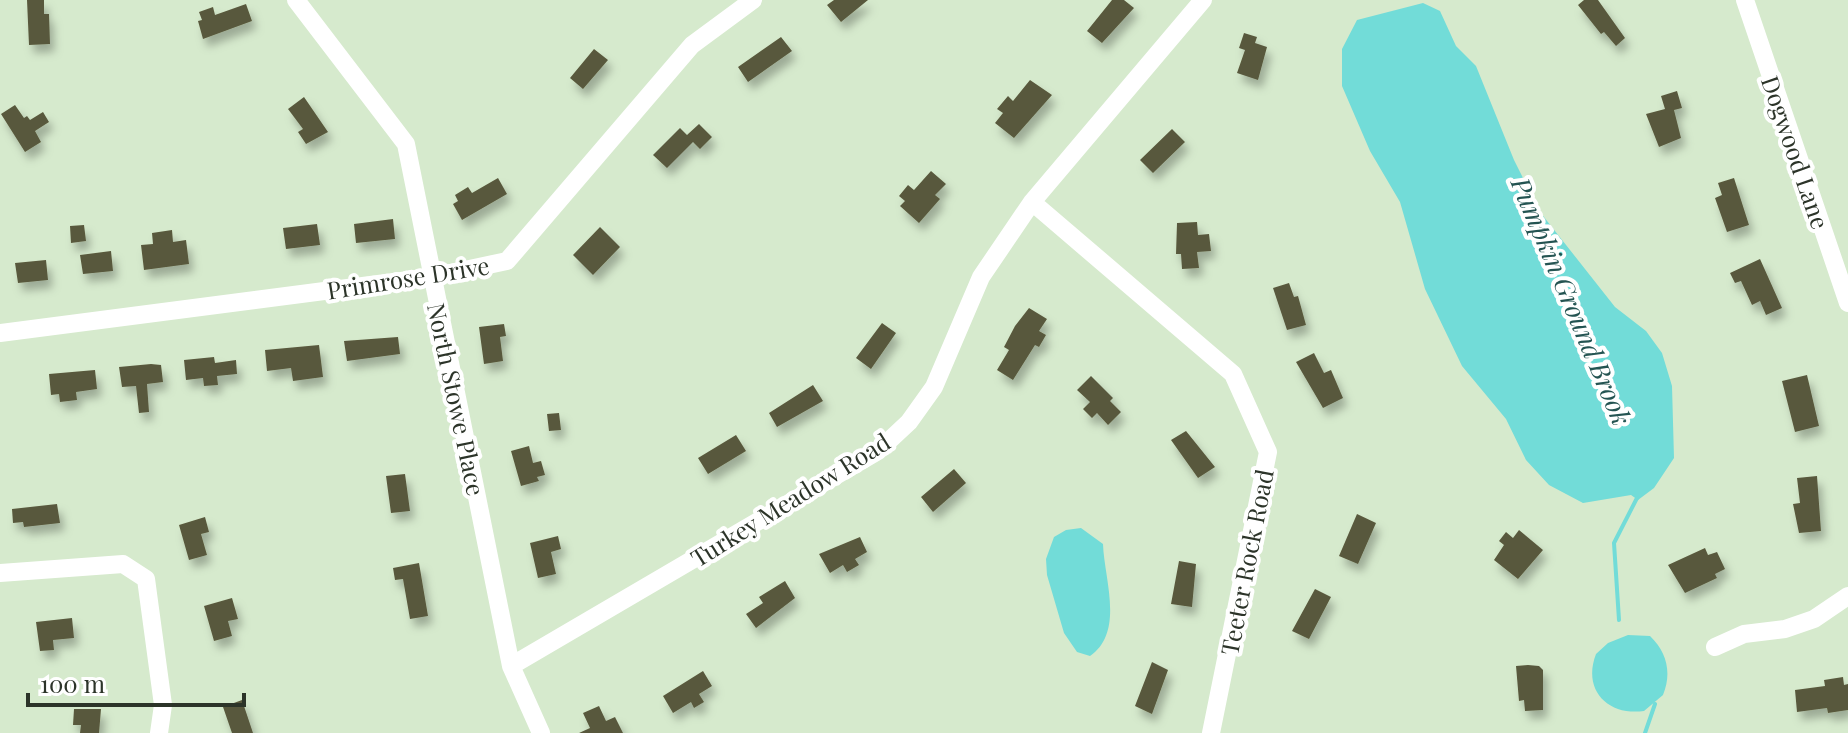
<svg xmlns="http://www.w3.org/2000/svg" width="1848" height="733" viewBox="0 0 1848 733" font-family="'Playfair Display',serif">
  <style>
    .water { fill: #72dcd8 }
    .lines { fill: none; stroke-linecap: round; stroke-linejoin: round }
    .stream { stroke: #72dcd8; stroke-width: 4 }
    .building { fill: #59593c; filter: url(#shadow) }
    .minor { stroke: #fff; stroke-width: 18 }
    .labels { text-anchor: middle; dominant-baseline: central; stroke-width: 8; stroke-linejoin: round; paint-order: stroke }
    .street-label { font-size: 24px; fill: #2c3429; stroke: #fff }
    .water-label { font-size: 26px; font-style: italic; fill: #245452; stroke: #fff }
  </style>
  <defs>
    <filter id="shadow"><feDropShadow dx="4.5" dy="8" stdDeviation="4" flood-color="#0004"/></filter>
  </defs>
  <rect width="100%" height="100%" fill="#d6eacd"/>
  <!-- water -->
  <path class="water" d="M1423 3 1440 11 1456 46 1476 66 1514 160 1540 212 1615 307 1646 331 1662 353 1672 386 1674 458 1654 488 1638 500 1631 495 1583 503 1549 485 1526 460 1506 419 1462 366 1425 289 1400 202 1370 151 1342 86V49L1357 20Z
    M1081 528 1103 544C1104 578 1125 632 1090 656L1077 652 1064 633 1047 575 1046 559 1054 537 1066 530Z
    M1628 635 1650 636C1667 652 1672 673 1663 695L1644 711C1608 716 1582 690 1596 654L1608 643Z"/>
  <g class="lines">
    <!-- stream -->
    <path class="stream" d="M1619 620 1614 543 1637 498
      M1645 733 1655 704"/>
  </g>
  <!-- building -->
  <path class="building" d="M27 0H44V14H49L50 44 29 45Z
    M834 0H868L841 22 827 5Z
    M1112 0H1124L1134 8 1102 43 1087 31Z
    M1584 0H1598L1625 38 1616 46 1604 32 1601 34 1578 5Z
    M246 4 252 21 203 39 198 21 202 20 199 12 213 7 215 15Z
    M1244 33 1257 37 1255 43 1267 47 1258 80 1237 73 1245 50 1239 48Z
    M781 37 792 51 748 82 738 67Z
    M594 49 608 60 583 89 570 78Z
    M1030 80 1052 95 1014 138 995 123 1003 113 997 109 1008 96 1013 101Z
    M1677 91 1682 108 1674 110 1681 138 1659 147 1646 114 1665 109 1661 96Z
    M304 97 328 132 306 144 298 132 303 129 288 109Z
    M15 105 24 118 27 116 30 120 43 112 49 122 35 131 41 142 25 152 1 114Z
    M699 124 712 137 700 149 693 142 667 168 653 155 680 128 687 135Z
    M1172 129 1185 142 1153 173 1140 160Z
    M931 171 946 184 935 195 940 199 919 223 900 206 905 201 899 196 908 185 914 190Z
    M498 178 507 194 462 220 453 204 458 201 455 195 468 187 472 193Z
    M1734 178 1749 225 1727 232 1715 198 1722 195 1718 183Z
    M393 219 395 239 356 243 354 224Z
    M1197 222 1198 235 1209 234 1211 251 1197 252 1199 268 1182 269 1181 254H1176L1177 223Z
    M317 224 320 245 286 249 283 228Z
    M84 225 86 241 71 243 70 226Z
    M600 227 620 247 593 275 573 255Z
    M172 230 173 242 186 240 189 264 144 270 141 245 153 244 152 233Z
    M111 251 113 271 83 274 80 255Z
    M1760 259 1782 308 1766 315 1760 301 1752 305 1741 281 1735 283 1730 273Z
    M46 260 48 280 18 283 15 263Z
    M1289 283 1294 297 1298 296 1306 325 1287 330 1273 288Z
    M1029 308 1047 319 1039 331 1046 335 1039 347 1035 345 1013 380 997 370 1009 350 1004 347 1015 326Z
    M882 323 896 333 871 369 856 358Z
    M504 324 506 336 500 337 503 361 484 364 479 327Z
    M398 337 400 354 347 361 344 341Z
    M319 345 323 377 293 381 291 368 267 371 265 350Z
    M1314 353 1324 373 1331 370 1343 398 1323 408 1296 362Z
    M214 357 215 363 236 360 237 374 217 376 218 385 204 386 203 378 186 380 184 360Z
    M151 364 161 365 163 382 147 384 149 412 139 413 136 386 122 387 119 367Z
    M95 370 97 389 76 392 77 400 60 402 59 394 51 395 49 374Z
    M1807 375 1819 426 1795 432 1782 381Z
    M1091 376 1113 398 1110 401 1121 412 1108 425 1097 413 1092 418 1083 409 1090 402 1077 390Z
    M813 385 823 401 777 427 769 413Z
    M559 413 561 430 549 431 547 414Z
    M1186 431 1215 467 1198 478 1171 440Z
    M736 435 746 451 708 474 698 458Z
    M529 446 533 463 541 461 545 475 537 477 539 481 521 486 511 451Z
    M954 469 966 483 933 512 921 497Z
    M405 474 410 511 391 513 386 476Z
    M1817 476 1821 531 1799 533 1793 504 1800 503 1797 478Z
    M57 504 60 523 24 527 23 522 13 523 12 509Z
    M1357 514 1376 523 1358 564 1339 556Z
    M205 517 209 532 201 534 207 555 189 560 179 525Z
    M1519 530 1543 550 1518 579 1494 560 1504 545 1499 541 1506 532 1513 538Z
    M558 536 561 549 551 552 556 574 538 578 530 543Z
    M860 537 867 552 855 559 859 565 847 572 843 565 830 573 819 554Z
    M1705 548 1708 555 1717 552 1725 569 1715 574 1717 578 1685 593 1668 565Z
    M1179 561 1196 564 1192 607 1171 604Z
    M419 563 428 616 410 619 403 579 395 580 393 568Z
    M785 581 795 598 756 628 746 614 763 603 759 597Z
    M1315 589 1331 597 1309 639 1292 631Z
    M232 598 238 619 228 621 232 636 214 641 204 606Z
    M72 618 74 638 53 640 54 650 40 651 36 622Z
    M1152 662 1168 670 1152 714 1135 706Z
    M1528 665 1539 666 1543 670V710L1525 711 1524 700 1519 701 1516 666Z
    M703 671 712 686 699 694 704 702 694 708 691 702 673 713 663 696Z
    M1843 677 1844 685 1848 684V710L1828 713 1827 708 1797 712 1795 690 1825 686 1824 680Z
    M242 700 253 733H232L223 707Z
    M599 706 606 721 615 717 623 733H579L590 728 583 713Z
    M74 709H101L99 733H80L81 725H73Z"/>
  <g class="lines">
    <!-- minor -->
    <path class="minor" d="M296 0 406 144 511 666 541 733
      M1745 0 1848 303
      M1032 202 1233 374 1268 452 1211 733
      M0 333 432 277 507 261 692 45 753 0
      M0 573 123 564 146 579 163 705 159 733
      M1715 647 1744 634 1785 629 1814 619 1848 596
      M511 666 878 451 909 422 934 387 981 277 1032 202 1203 0"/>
  </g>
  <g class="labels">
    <!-- street labels -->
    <g class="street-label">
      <text transform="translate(1796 152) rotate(71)">Dogwood Lane</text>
      <text transform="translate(408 277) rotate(-9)">Primrose Drive</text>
      <text transform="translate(457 399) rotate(78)">North Stowe Place</text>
      <text transform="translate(790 499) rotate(-32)">Turkey Meadow Road</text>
      <text transform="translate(1246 562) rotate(-79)">Teeter Rock Road</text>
    </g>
    <!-- water labels -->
    <g class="water-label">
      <text transform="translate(1572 301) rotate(67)">Pumpkin Ground Brook</text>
    </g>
  </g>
  <!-- scale -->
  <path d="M28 693v12h216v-12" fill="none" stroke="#2c3429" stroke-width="4"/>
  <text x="40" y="693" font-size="24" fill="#2c3429" stroke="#ffffff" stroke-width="6" paint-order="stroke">100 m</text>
</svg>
